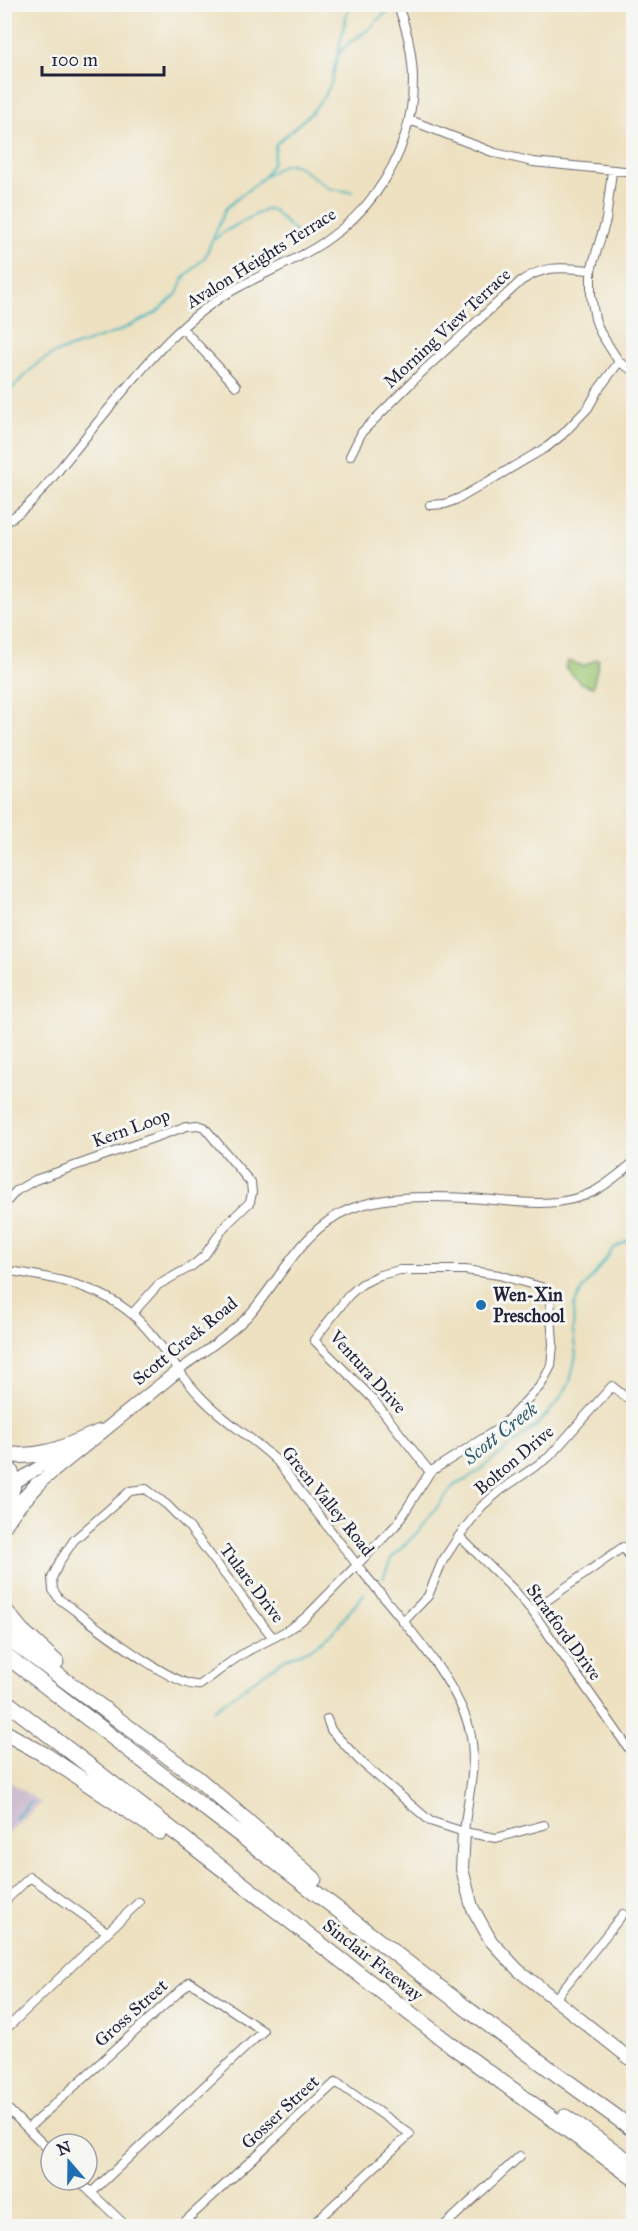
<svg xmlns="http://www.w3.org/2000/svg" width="638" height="2231" viewBox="0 0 638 2231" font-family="'IM FELL Great Primer',serif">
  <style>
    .industrial { fill: #cebed0 }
    .green { fill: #9dc774; stroke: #607458; stroke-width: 1.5 }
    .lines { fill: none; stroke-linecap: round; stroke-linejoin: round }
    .stream { stroke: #45b5be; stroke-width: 2 }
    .street-casing { stroke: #69656a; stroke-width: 10 }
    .secondary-casing { stroke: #69656a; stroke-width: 14 }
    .highway-casing { stroke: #69656a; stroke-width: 17 }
    .street { stroke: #fff; stroke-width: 8 }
    .secondary { stroke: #fff; stroke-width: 12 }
    .highway { stroke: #fff; stroke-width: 15 }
    .poi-dot { fill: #1f6fb2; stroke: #f6f6f2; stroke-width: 2 }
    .labels { text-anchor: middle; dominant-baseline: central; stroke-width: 6; stroke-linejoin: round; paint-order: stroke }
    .street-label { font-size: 18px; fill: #22223b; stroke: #f6f6f2 }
    .poi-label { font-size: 18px; font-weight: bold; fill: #22223b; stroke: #f6f6f2; text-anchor: start }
    .water-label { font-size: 20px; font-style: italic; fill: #305d6f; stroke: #f6f6f2 }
  </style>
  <rect width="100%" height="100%" fill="#f6f6f2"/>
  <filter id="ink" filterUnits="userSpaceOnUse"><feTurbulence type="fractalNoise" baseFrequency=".0167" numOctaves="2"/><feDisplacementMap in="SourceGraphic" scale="12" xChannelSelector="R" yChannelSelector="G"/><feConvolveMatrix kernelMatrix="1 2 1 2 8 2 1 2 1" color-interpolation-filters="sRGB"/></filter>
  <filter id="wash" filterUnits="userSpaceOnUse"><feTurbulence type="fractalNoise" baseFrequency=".008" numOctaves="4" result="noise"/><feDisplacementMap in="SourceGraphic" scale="24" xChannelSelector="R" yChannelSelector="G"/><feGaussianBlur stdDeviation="1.35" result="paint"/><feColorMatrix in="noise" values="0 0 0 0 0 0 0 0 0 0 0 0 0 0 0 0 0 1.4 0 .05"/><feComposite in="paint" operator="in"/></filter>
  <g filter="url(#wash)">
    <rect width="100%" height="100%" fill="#ede1c1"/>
    <!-- industrial -->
    <path class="industrial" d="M5 1778 41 1803 5 1835H4Z"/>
    <!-- green -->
    <path class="green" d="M597 659 599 660 593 687 581 683 565 667 568 661 584 666Z"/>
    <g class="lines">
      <!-- stream -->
      <path class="stream" d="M339 54C347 41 358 38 369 29 376 23 379 16 388 12
        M265 176 283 165 290 164 298 166 330 189 352 192
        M215 239 222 233 266 209 273 210 302 239
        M4 396 39 362 55 353 117 332 156 313 177 294 183 279 205 257 226 208 264 177 273 162 276 144 311 113 325 95 331 84 349 4
        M383 1578 392 1557 420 1530 453 1486 469 1478 537 1425 557 1403 570 1382 576 1355 573 1331 574 1306 581 1292 614 1248 634 1237
        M213 1710 283 1660 312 1648 331 1634 364 1594
        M15 1819 31 1802"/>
    </g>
  </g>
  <g filter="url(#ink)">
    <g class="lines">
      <defs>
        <path id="street" d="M410 120 495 153 533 162 634 172
          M612 171 606 220 591 270V296L595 319 600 332 619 362 634 371
          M182 328 236 386
          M350 456 362 432 422 372 521 281C547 264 562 268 591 270
          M430 505 445 504 460 498 547 447 562 435 588 408 598 390 619 362
          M4 523C32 507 51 479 71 455 102 417 133 377 168 341 189 320 212 301 239 287 268 271 300 259 327 240 405 186 434 92 397 4
          M4 1205 16 1191 35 1180 187 1126 198 1125 204 1127 251 1183 252 1193 250 1202 225 1226 204 1256 192 1266 158 1285 132 1314
          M4 1270C50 1277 97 1284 133 1315 159 1338 176 1371 200 1396 223 1421 253 1438 277 1461 305 1497 333 1534 361 1570 395 1612 462 1684 471 1736 477 1768 467 1800 464 1832
          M179 1370C199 1355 231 1334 247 1317 280 1281 302 1228 350 1209 386 1195 429 1196 467 1198 510 1200 553 1211 593 1192 607 1185 622 1172 634 1162
          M459 1536 514 1590 532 1611 634 1756
          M532 1611 623 1547 634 1562
          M403 1622 428 1596 442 1562 459 1536 482 1506 501 1490 549 1457 612 1386 634 1404
          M273 1638 189 1527 167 1505 146 1489 130 1491 74 1540 60 1561 52 1578 53 1590 59 1599C85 1617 173 1689 200 1685 215 1674 230 1661 246 1652 267 1640 289 1632 307 1616L397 1524 430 1472 501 1427 541 1385 551 1366 553 1344 550 1300 546 1291 541 1287 499 1275 465 1270H400L380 1275 362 1284 349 1295 314 1340 373 1399 430 1472
          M327 1719 331 1730 360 1761 430 1821 464 1832 496 1838 544 1825
          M4 1902 30 1877 107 1932
          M555 1999 623 1914
          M4 2031 139 1902
          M4 2105 51 2152
          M28 2128 190 1982 263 2031 91 2193
          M78 2180 126 2226
          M180 2226 336 2082 410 2134 311 2226
          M444 2226 520 2156"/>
        <path id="secondary" d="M6 1488 65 1451
          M33 1488 179 1370
          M464 1832 462 1869 472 1907 491 1941 518 1970 634 2062"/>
        <path id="highway" d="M4 1454C43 1460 66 1446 100 1432
          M4 1462C17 1476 15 1490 4 1504
          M4 1525 14 1510 38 1484
          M4 1609 21 1630 56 1662
          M4 1635 197 1778 314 1879
          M4 1654 470 2011 634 2130
          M4 1700 451 2045 634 2178
          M4 1732 47 1756 160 1832
          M565 2117 634 2165"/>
      </defs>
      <!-- street casing -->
      <use href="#street" class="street-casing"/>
      <!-- secondary casing -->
      <use href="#secondary" class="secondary-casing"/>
      <!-- highway casing -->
      <use href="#highway" class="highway-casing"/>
      <!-- street -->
      <use href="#street" class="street"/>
      <!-- secondary -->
      <use href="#secondary" class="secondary"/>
      <!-- highway -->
      <use href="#highway" class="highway"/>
    </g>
  </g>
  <!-- markers -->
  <circle class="poi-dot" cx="481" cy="1305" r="6"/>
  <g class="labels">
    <!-- street labels -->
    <g class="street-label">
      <text transform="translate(261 258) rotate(-32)">Avalon Heights Terrace</text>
      <text transform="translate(447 328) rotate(-43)">Morning View Terrace</text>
      <text transform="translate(131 1128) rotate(-20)">Kern Loop</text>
      <text transform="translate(185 1341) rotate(-39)">Scott Creek Road</text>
      <text transform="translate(368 1372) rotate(48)">Ventura Drive</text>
      <text transform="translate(514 1460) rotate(-40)">Bolton Drive</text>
      <text transform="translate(328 1501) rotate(51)">Green Valley Road</text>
      <text transform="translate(252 1583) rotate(53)">Tulare Drive</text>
      <text transform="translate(564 1632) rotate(54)">Stratford Drive</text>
      <text transform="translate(373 1960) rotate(38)">Sinclair Freeway</text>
      <text transform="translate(131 2013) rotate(-42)">Gross Street</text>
      <text transform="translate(280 2112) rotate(-43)">Gosser Street</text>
    </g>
    <!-- poi labels -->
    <g class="poi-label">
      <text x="493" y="1295">Wen-Xin<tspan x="493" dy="21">Preschool</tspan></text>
    </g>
    <!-- water labels -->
    <g class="water-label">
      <text transform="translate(500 1433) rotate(-38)">Scott Creek</text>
    </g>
  </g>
  <!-- margin -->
  <rect width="638" height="2231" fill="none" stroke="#f6f6f2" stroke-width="24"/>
  <!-- north arrow -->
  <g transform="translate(69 2162) rotate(340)"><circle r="28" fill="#f6f6f2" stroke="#a1a1a9" stroke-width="1.5"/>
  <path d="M0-4.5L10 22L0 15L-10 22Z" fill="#1f6fb2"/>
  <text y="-9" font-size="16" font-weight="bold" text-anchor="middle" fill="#22223b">N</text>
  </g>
  <!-- scale -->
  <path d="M42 66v9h122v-9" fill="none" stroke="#22223b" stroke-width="3"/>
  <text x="51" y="66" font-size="18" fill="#22223b" stroke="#f6f6f2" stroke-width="4.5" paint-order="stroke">100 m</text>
</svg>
